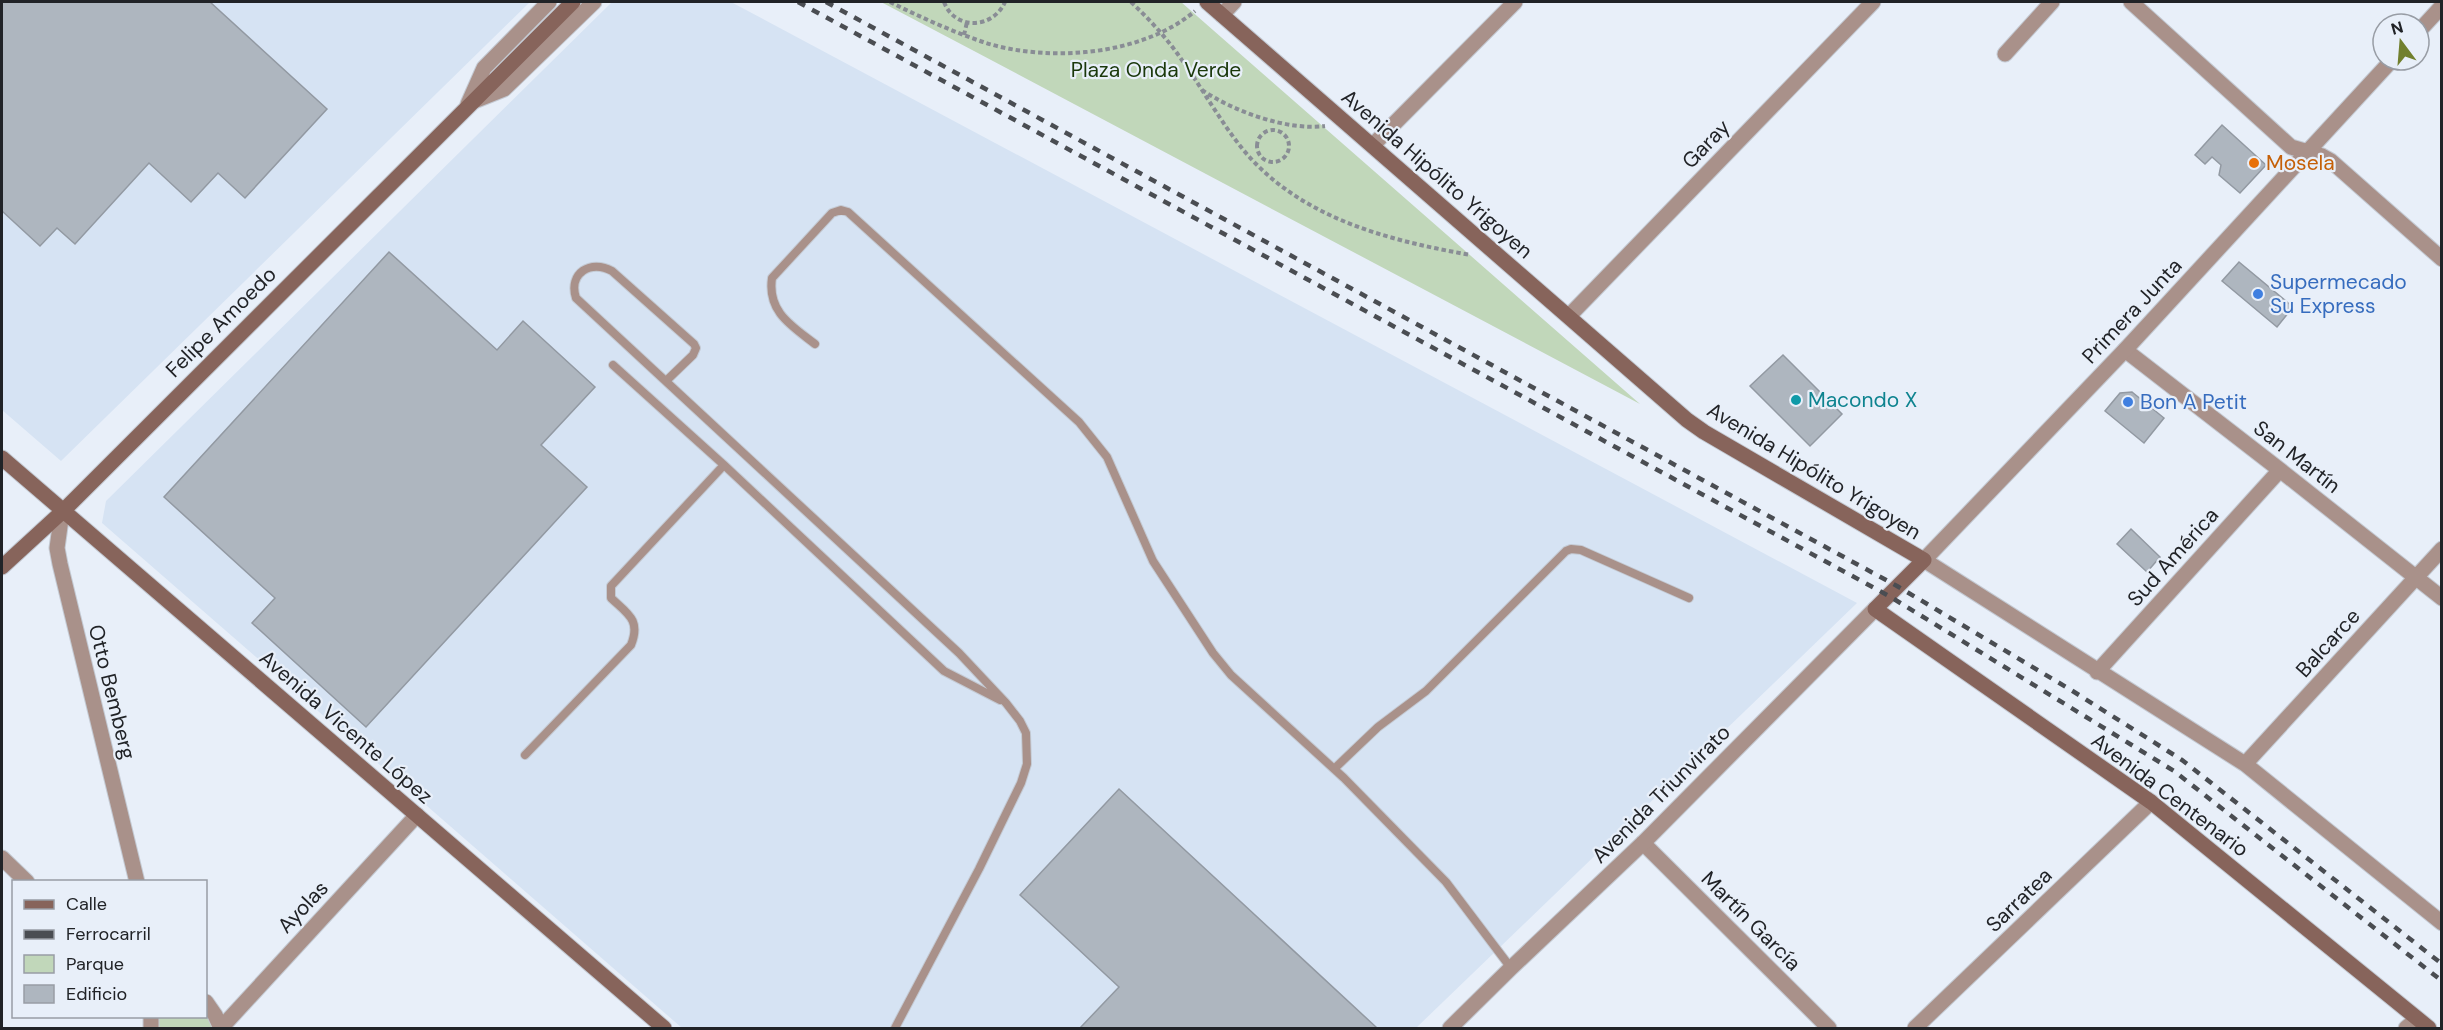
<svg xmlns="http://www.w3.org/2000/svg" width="2443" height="1030" viewBox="0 0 2443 1030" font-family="'DM Sans',sans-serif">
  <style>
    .built { fill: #d6e3f3 }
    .green { fill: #c1d7ba }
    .building { fill: #aeb6bf; stroke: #9299a2; stroke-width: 1.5 }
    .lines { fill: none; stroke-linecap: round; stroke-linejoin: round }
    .service-casing { stroke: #c4cad3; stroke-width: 10 }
    .minor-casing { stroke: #c4cad3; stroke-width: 17 }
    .tertiary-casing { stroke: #c4cad3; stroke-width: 17 }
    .secondary-casing { stroke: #c4cad3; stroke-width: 17 }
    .path { stroke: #898d95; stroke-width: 4; stroke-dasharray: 4.5 3; stroke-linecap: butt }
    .service { stroke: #a9918a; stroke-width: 8 }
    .minor { stroke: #a9918a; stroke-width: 15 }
    .tertiary { stroke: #a9918a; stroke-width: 15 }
    .secondary { stroke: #87645b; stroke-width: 15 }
    .rail { stroke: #4a4d52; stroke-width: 4.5; stroke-dasharray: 8 8; stroke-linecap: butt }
    .food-dot { fill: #e8710a; stroke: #e8eff9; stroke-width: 2 }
    .shop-dot { fill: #3f7fe0; stroke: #e8eff9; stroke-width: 2 }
    .culture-dot { fill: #0f9aa8; stroke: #e8eff9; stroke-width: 2 }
    .labels { text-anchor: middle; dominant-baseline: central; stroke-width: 4.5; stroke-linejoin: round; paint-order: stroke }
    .park-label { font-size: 21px; fill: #1a380b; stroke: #e8eff9 }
    .street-label { font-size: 21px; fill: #212327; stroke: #e8eff9 }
    .food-label { font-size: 21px; fill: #c56008; stroke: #e8eff9; text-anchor: start }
    .shop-label { font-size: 21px; fill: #366cbe; stroke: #e8eff9; text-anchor: start }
    .culture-label { font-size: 21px; fill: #0d838f; stroke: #e8eff9; text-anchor: start }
  </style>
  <rect width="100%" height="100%" fill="#e8eff9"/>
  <!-- built -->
  <path class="built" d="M2 2H530L61 461 2 410Z
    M612 2H731L1857 603 1416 1028H682L102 523 106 501Z"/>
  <!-- green -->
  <path class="green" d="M881 2H1181L1640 404 974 51Z
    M206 1015 214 1028H158L159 1017Z"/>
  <!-- building -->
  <path class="building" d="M2 2H210L327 109 245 198 218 173 191 202 149 163 75 244 57 228 40 246 2 211Z
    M2222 125 2266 165 2240 193 2219 175 2221 165 2212 157 2205 164 2195 155Z
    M389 252 497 350 523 321 595 387 541 445 587 487 366 727 252 623 275 598 164 497Z
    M2239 262 2293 307 2277 327 2222 281Z
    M1783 355 1842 414 1810 446 1750 386Z
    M2132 392 2164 418 2144 443 2105 411 2120 393Z
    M2131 529 2160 557 2147 572 2117 544Z
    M1119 789 1377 1028H1080L1119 987 1020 895Z"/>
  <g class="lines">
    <defs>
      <path id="service" d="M815 344C792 326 767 312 772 278L832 213 841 210 848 212 1079 422 1107 457 1153 561 1213 653 1231 675 1344 778 1446 882 1511 968
        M613 365 724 465 944 671 1000 700
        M666 381 693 355 696 348 694 344 612 271C591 259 568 273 576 298L959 653 1006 703 1020 721 1026 733 1027 764 1021 783 979 869 895 1028
        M525 755 631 645C641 620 628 614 611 598V586L724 465
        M1334 769 1378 727 1426 691 1566 551 1571 549 1581 550 1689 598"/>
      <path id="minor" d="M2131 2 2291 147 2322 156 2331 161 2442 259
        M1222 15 1234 2
        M2005 54 2052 2
        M474 101 504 89 594 2
        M468 104 484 68 549 2
        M1373 145 1515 2
        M1569 316 1873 2
        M2125 350 2280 470 2442 598
        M62 512 57 548 60 564 137 882
        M1924 560 2245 764 2442 923
        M2097 672 2280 470
        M2245 764 2442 549
        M1643 843 1829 1028
        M2 858 27 882
        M206 1002 215 1015 221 1028
        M151 1028V1016
        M221 1028 417 815
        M1915 1028 2151 802
        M2406 1028 2417 1019"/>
      <path id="tertiary" d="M2419 31 2442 6
        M1924 560 2125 350 2392 60
        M1450 1028 1511 968 1643 843 1875 609"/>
      <path id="secondary" d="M1207 2 1687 420 1704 432 1924 560 1875 609 2151 802 2429 1028
        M2 458 664 1028
        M2 567 62 512 573 2"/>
    </defs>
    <!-- service casing -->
    <use href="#service" class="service-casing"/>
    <!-- minor casing -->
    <use href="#minor" class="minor-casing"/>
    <!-- tertiary casing -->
    <use href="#tertiary" class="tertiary-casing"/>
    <!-- secondary casing -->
    <use href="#secondary" class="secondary-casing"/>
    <!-- path -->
    <path class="path" d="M890 2C920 17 951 31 983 42 1047 63 1142 56 1195 11
      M944 2C955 31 993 29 1005 2
      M1131 2C1148 18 1165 36 1179 56 1201 86 1218 118 1241 147 1297 217 1385 240 1471 255
      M964 35 967 22
      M1202 90C1233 111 1287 131 1325 126
      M1257 146a16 16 0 1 1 32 0a16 16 0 1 1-32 0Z"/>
    <!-- service -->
    <use href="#service" class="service"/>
    <!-- minor -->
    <use href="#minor" class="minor"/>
    <!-- tertiary -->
    <use href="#tertiary" class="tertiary"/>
    <!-- secondary -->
    <use href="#secondary" class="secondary"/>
    <!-- rail -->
    <path class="rail" d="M798 2 1889 596 2174 771 2442 981
      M826 2 1897 586 2071 690 2182 760 2442 964"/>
  </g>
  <!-- markers -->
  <circle class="food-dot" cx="2254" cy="163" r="6"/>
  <g class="shop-dot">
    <circle cx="2258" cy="294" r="6"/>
    <circle cx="2128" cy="402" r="6"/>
  </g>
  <circle class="culture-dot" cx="1796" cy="400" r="6"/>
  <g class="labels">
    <!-- park labels -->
    <g class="park-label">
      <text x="1156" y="70">Plaza Onda Verde</text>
    </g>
    <!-- street labels -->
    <g class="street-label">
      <text transform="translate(1706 144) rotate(-46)">Garay</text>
      <text transform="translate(1437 174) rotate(41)">Avenida Hipólito Yrigoyen</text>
      <text transform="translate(2132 311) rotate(-47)">Primera Junta</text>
      <text transform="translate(221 322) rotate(-45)">Felipe Amoedo</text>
      <text transform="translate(2297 457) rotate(38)">San Martín</text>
      <text transform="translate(1814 471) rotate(31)">Avenida Hipólito Yrigoyen</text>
      <text transform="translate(2173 557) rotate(-48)">Sud América</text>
      <text transform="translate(2328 643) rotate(-48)">Balcarce</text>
      <text transform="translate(112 692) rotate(76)">Otto Bemberg</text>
      <text transform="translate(346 727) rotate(41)">Avenida Vicente López</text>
      <text transform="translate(1661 794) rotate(-45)">Avenida Triunvirato</text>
      <text transform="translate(2170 795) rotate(37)">Avenida Centenario</text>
      <text transform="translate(2019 900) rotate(-44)">Sarratea</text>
      <text transform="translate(303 907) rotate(-47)">Ayolas</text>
      <text transform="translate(1751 921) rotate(45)">Martín García</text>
    </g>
    <!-- food labels -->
    <g class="food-label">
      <text x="2266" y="163">Mosela</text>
    </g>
    <!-- shop labels -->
    <g class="shop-label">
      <text x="2270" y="282">Supermecado<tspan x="2270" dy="24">Su Express</tspan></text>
      <text x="2140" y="402">Bon A Petit</text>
    </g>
    <!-- culture labels -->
    <g class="culture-label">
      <text x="1808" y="400">Macondo X</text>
    </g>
  </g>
  <!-- border -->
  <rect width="2443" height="1030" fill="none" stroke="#212327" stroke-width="6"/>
  <!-- legend -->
  <rect x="12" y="880" width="195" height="138" fill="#e8eff9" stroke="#989da5" stroke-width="1.5"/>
  <rect x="24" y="900" width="30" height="9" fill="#87645b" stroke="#989da5" stroke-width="1.5"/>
  <text x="66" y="910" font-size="18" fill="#212327">Calle</text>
  <rect x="24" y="930" width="30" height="9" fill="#4a4d52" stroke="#989da5" stroke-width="1.5"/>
  <text x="66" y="940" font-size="18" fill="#212327">Ferrocarril</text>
  <rect x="24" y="955" width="30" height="18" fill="#c1d7ba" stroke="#989da5" stroke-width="1.5"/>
  <text x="66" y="970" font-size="18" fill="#212327">Parque</text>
  <rect x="24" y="985" width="30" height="18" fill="#aeb6bf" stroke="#989da5" stroke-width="1.5"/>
  <text x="66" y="1000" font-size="18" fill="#212327">Edificio</text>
  <!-- north arrow -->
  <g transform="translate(2401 42) rotate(344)"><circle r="28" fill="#e8eff9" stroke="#989da5" stroke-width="1.5"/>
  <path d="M0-4.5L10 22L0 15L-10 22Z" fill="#71802e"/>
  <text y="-9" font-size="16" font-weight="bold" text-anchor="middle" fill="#212327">N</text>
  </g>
</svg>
